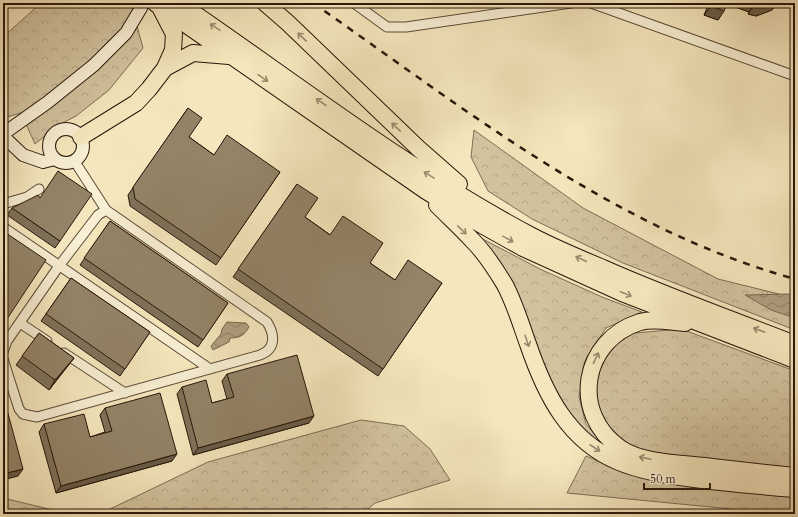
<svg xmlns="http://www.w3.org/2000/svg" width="798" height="517" viewBox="0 0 798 517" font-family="Cardo,serif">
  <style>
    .forest { fill: url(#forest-crowns); stroke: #7e6c54 }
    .water { fill: url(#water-waves); stroke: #7a6951 }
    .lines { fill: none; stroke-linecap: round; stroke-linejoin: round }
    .street-casing { stroke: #5c4a37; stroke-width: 11 }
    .secondary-casing { stroke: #29160a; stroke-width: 14 }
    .highway-casing { stroke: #29160a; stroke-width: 18 }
    .street { stroke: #f8efd4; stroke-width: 9 }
    .secondary { stroke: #f8efd4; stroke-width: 12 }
    .highway { stroke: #f5e7bd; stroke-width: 16 }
    .rail { stroke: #29160a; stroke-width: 2.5; stroke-dasharray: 7 7; stroke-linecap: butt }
    .wall { fill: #7e7159; stroke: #29160a }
    .shaded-wall { fill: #675c48; stroke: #29160a }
    .building { fill: #938367; stroke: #29160a }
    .oneway { stroke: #99896c }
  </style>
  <defs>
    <pattern id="forest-crowns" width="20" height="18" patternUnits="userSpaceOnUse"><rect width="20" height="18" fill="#d2c39f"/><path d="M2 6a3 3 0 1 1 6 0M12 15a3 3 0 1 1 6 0" fill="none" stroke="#b4a788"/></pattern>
    <pattern id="water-waves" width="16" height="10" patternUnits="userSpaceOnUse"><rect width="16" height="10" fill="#b0a080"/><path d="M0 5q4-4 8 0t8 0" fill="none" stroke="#8f8167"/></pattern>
  </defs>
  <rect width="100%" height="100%" fill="#f5e7bd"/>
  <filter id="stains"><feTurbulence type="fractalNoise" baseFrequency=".005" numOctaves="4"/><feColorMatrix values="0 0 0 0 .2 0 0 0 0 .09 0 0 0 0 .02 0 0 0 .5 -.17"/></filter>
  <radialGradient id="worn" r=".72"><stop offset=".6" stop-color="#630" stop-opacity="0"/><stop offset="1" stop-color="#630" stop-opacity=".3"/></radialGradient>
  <!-- forest -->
  <path class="forest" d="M41 3H130L131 4 143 48 109 90 76 116 57 126 35 144 21 113 3 118V37Z
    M474 130 583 208 718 279 795 298V330L623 263 532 219 488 191 471 157Z
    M479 237 540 269 602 297 642 312 606 328 585 361 579 397 586 424 607 449 578 425 556 397Z
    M681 329 795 371V469L684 458 633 448 610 428 596 403 597 370 617 342 635 333Z
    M361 420 404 426 430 449 450 480 375 503 362 514H3V498L61 512 106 511 208 462Z
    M586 456 625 473 715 489 795 496V514H783L567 493Z"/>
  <!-- water -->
  <path class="water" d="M788 294 795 296V318L771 310 745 295Z
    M227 322 246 323 249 327C244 336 239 338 230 338L229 342 213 350 211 346 221 334 222 329Z"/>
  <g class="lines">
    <defs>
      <path id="street" d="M354 3 387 27H406L571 3
        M591 3 795 76
        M3 204 27 197 39 189
        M3 227 210 369
        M20 323 47 341
        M3 352 7 341 59 266 98 215 106 210
        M64 353 125 393
        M3 359 19 409 23 414 37 417 260 355C276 349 275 335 267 322L106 210 77 165 76 161"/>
      <path id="secondary" d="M49 146a17 17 0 1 1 34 0a17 17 0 1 1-34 0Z
        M3 134 48 102 94 65 126 33 141 8
        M3 136 23 155 43 162 55 159"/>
      <path id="highway" d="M155 3 426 191 480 224 523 248 622 293 795 360
        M179 3C295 82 407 170 532 236 555 248 579 258 603 268 666 296 731 319 795 344
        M265 3 288 23 418 148 459 184
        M165 68 193 53 229 56
        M81 137 136 103 149 89 165 68 173 50 174 34 161 9
        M437 205C449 217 462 229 473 241 486 254 496 270 505 285 515 304 521 325 528 344 545 394 568 441 619 462 641 471 664 475 687 478 723 483 759 486 795 489
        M685 323C671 322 654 318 640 322 582 340 570 413 620 448 642 463 679 463 705 466 735 470 765 473 795 476"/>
    </defs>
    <!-- street casing -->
    <use href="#street" class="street-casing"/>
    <!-- secondary casing -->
    <use href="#secondary" class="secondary-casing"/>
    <!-- highway casing -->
    <use href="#highway" class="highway-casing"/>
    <!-- street -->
    <use href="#street" class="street"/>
    <!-- secondary -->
    <use href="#secondary" class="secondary"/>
    <!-- highway -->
    <use href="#highway" class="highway"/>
    <!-- rail -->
    <path class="rail" d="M313 3C464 108 614 229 795 279"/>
  </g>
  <!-- wall -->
  <path class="wall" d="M709 3H777L772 10 756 16 748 14 749 12 727 4 718 20 704 15Z
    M188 108 189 137 214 155 280 172 216 265 130 206 128 195Z
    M297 184 305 217 370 263 395 280 442 283 378 376 233 277Z
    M12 208 60 241 55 248 7 215Z
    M110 221 228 303 198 347 80 265Z
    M3 231 7 319 3 325Z
    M71 278 150 332 120 376 41 321Z
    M39 333 74 358 67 367 49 390 16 365Z
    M227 374 309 423 193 455 177 394 182 387 212 403 227 399 222 381Z
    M105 408 172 461 56 493 39 432 44 424 90 437 105 432 100 415Z"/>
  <!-- shaded-wall -->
  <path class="shaded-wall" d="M725 3H755L749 12Z
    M777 3 772 10 756 16 748 14 755 4Z
    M711 6 724 11 718 20 704 15Z
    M74 358 67 367 49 390 55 380Z
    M314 416 309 423 193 455 198 448Z
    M177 454 172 461 56 493 61 486Z
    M23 469 18 476 3 480V474Z"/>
  <!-- building -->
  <path class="building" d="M712 3H727L724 11 711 6Z
    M755 3H773L762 7 755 4Z
    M188 108 202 118 189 137 214 155 227 135 280 172 221 258 135 199 133 187Z
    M58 171 92 194 60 241 12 208 38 195 40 198Z
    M297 184 318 198 305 217 330 235 343 216 383 243 370 263 395 280 408 260 442 283 383 369 238 269Z
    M110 221 228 303 203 340 84 258Z
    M3 231 46 260 7 319 3 316Z
    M71 278 150 332 125 369 46 314Z
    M39 333 74 358 55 380 22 356Z
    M297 355 314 416 198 448 182 387 206 380 212 403 234 397 227 374Z
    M160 393 177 454 61 486 44 424 84 414 90 437 112 431 105 408Z
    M3 395 23 469 3 474Z"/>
  <!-- one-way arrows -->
  <defs><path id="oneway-shaft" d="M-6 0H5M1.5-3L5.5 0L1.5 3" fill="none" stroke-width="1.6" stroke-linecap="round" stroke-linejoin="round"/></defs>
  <g class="oneway">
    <use href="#oneway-shaft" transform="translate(215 27) rotate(-146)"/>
    <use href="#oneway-shaft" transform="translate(302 37) rotate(-136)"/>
    <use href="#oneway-shaft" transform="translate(263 78) rotate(35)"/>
    <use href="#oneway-shaft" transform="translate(321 102) rotate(-145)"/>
    <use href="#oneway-shaft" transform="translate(396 127) rotate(-136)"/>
    <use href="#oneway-shaft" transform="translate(429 175) rotate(-148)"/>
    <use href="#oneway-shaft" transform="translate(462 230) rotate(44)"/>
    <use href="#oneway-shaft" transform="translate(508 239) rotate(29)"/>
    <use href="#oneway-shaft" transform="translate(581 259) rotate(-155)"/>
    <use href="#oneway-shaft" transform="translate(626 294) rotate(22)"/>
    <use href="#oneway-shaft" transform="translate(759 330) rotate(-159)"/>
    <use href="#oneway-shaft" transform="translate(527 341) rotate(71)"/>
    <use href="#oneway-shaft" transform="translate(596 358) rotate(-64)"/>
    <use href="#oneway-shaft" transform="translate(595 448) rotate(33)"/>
    <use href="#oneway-shaft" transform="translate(645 458) rotate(-168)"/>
  </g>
  <!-- margin -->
  <rect width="798" height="517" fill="none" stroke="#f5e7bd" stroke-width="16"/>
  <rect x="4" y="4" width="790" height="509" fill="none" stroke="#29160a" stroke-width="2"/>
  <rect x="8" y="8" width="782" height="501" fill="none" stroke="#29160a"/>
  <!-- scale -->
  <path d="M644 483v6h66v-6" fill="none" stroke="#29160a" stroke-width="2"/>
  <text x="650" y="483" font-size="12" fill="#29160a" stroke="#f8efd4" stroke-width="3" paint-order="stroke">50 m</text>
  <rect width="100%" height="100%" filter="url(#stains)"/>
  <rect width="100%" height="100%" fill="url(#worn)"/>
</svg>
